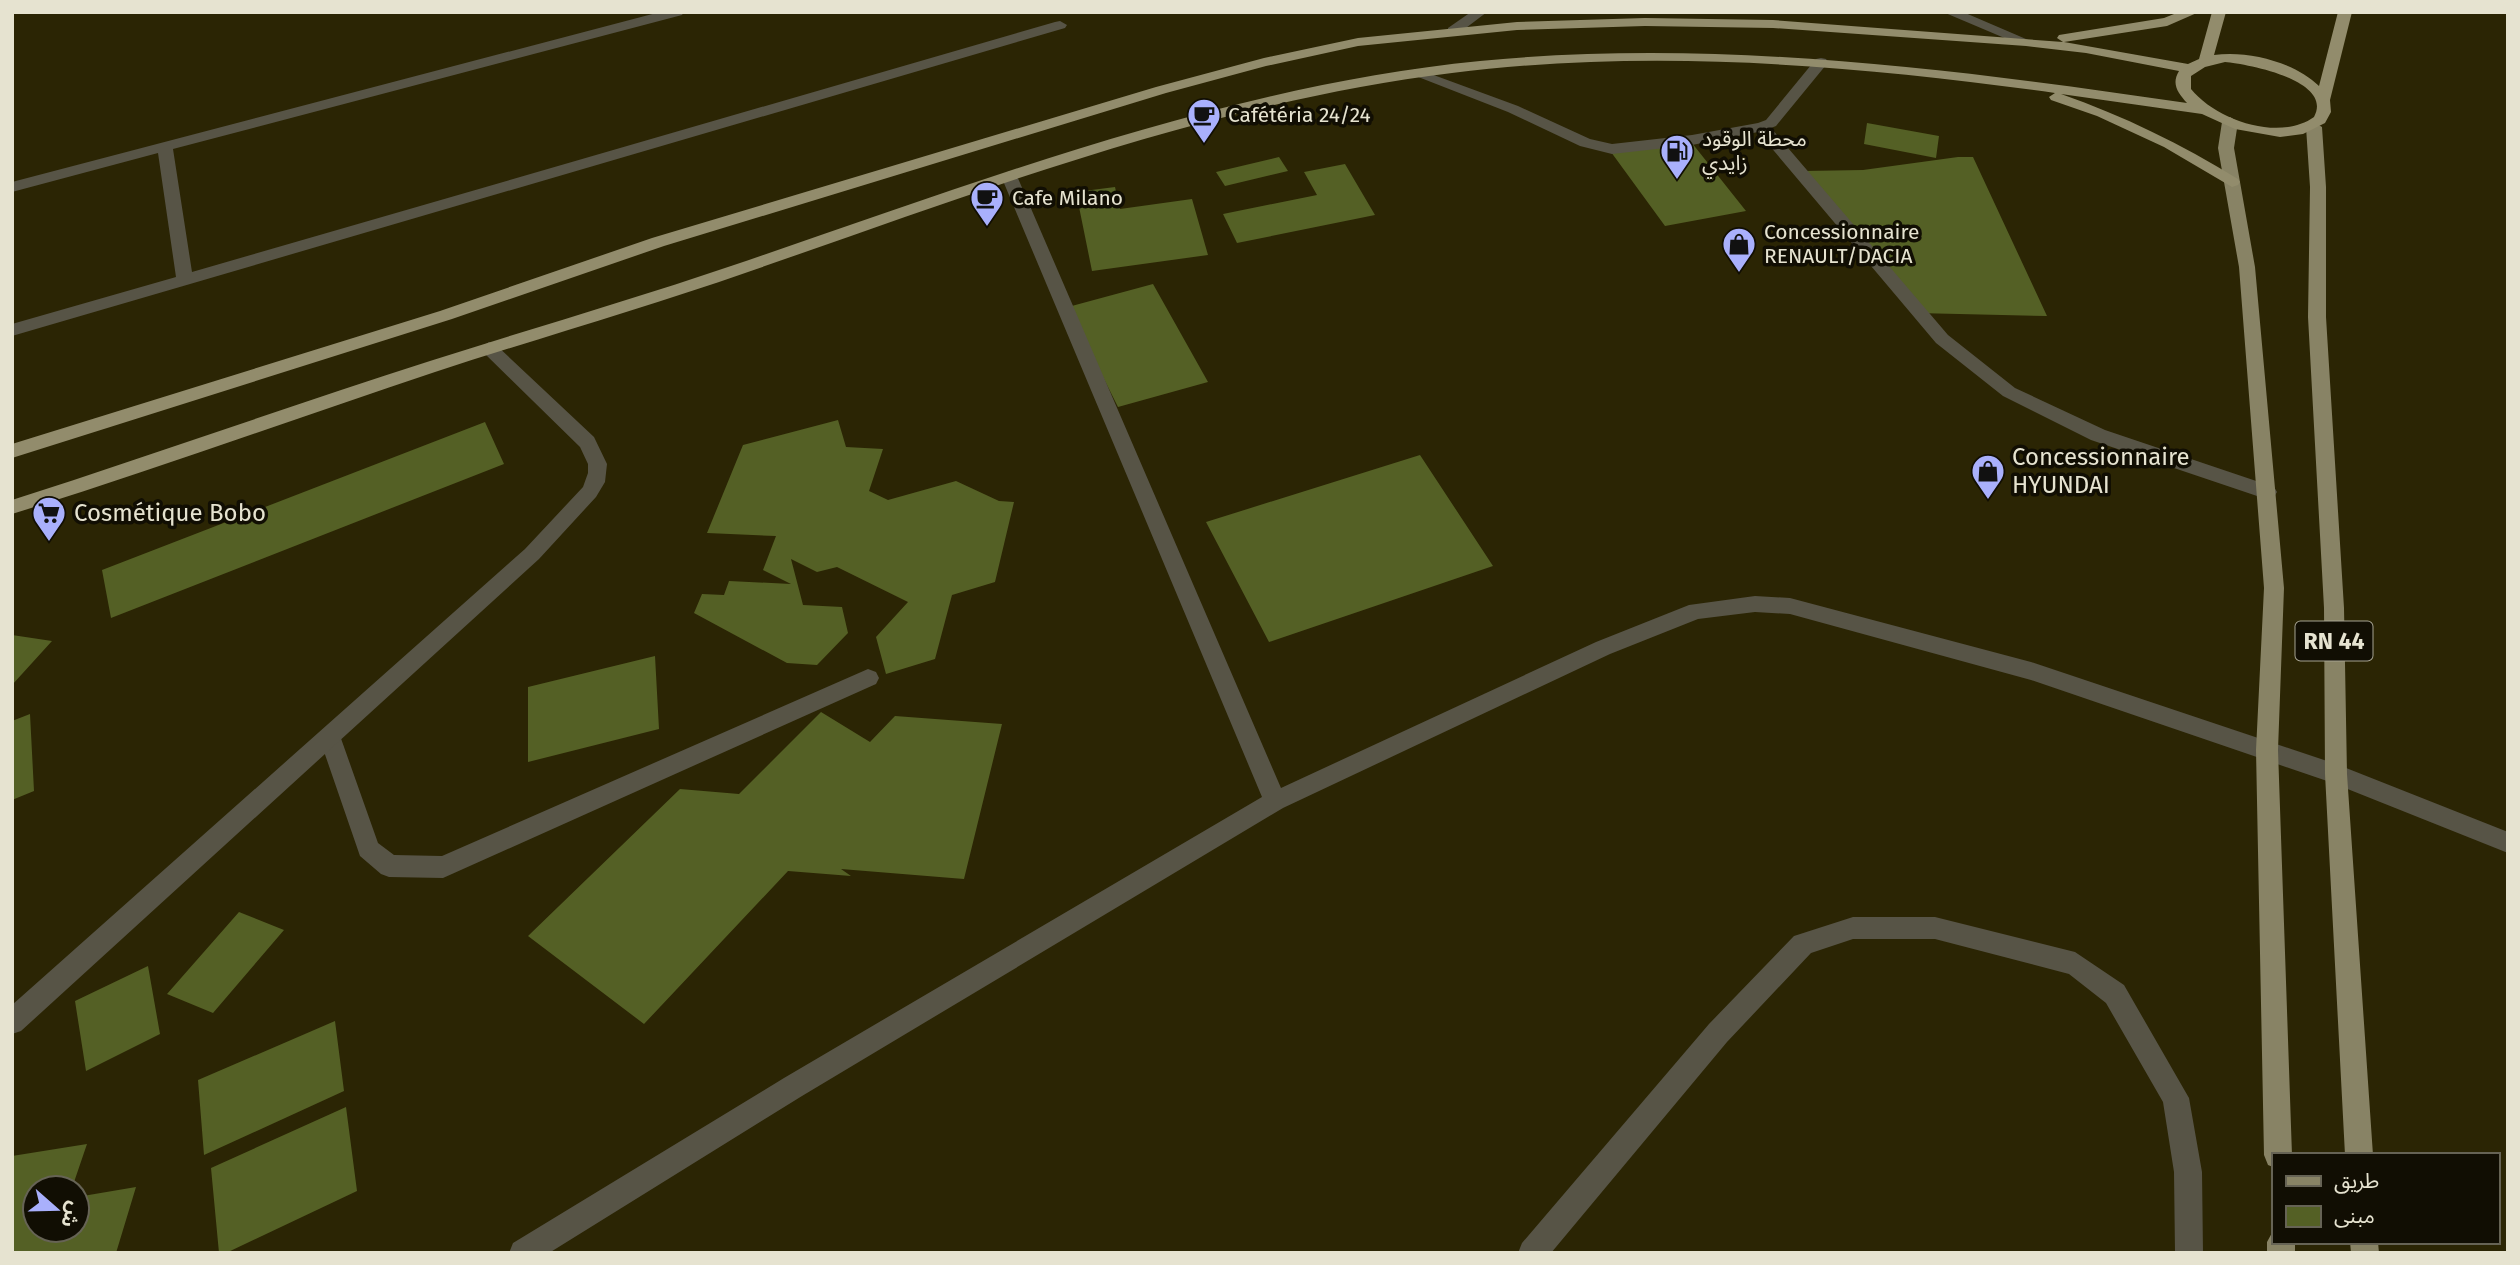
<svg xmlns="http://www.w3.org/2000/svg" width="2520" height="1265" viewBox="0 0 2520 1265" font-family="'Fira Sans','Noto Sans Arabic',sans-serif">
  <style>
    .building { fill: #546025 }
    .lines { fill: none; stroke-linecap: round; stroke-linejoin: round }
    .service { fill: #575446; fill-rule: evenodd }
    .minor { fill: #575446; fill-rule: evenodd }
    .primary { fill: #888365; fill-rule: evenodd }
    .trunk { fill: #928c6c; fill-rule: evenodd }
    .labels { text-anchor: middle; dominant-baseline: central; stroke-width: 7; stroke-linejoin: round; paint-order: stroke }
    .far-poi-label { font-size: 21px; fill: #e6e3d0; stroke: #110e03; text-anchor: start }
    .shield { fill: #110e03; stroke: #a6a392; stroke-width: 2 }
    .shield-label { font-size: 23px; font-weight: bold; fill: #e6e3d0 }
    .poi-label { font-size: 24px; fill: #e6e3d0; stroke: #110e03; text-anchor: start }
  </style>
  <rect width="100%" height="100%" fill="#2b2504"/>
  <!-- building -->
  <path class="building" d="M1867 123 1939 136 1936 158 1864 144Z
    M1688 138 1746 211 1665 226 1611 152Z
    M1279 157 1288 171 1225 186 1216 172Z
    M1958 157H1973L2047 316 1916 313 1804 171 1863 170Z
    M1345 164 1375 215 1237 243 1223 214 1317 195 1304 172Z
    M1115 187 1120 209 1192 199 1208 255 1092 271 1076 192Z
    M1153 284 1208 382 1118 407 1068 307Z
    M838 420 846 447 883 449 869 491 888 500 956 481 999 501 1014 502 995 582 952 595 935 659 886 674 876 637 908 602 837 567 817 572 791 559 803 605 842 607 848 633 817 665 787 663 694 613 702 594 724 595 729 581 791 584 763 570 776 536 707 533 743 445Z
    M485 422 504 464 111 618 102 570Z
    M1420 455 1493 566 1269 642 1206 522Z
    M12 635 52 641 12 685Z
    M655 656 659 729 528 762V687Z
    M821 712 870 742 895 716 1002 724 964 879 841 869 851 876 788 871 644 1024 528 936 680 789 739 794Z
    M30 714 34 791 12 800V721Z
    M239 912 284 930 213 1013 167 994Z
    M148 966 160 1034 86 1071 75 1001Z
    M335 1021 344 1091 204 1155 198 1080Z
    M346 1107 357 1191 226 1253H219L211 1168Z
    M87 1144 72 1188H35V1230H77V1197L136 1187 116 1253H12V1156Z"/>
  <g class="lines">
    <!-- service -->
    <path class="service" d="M1821 58 1826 59 1828 62 1826 65 1776 126 1771 128 1948 335 2015 388 2105 430 2274 487 2277 492 2274 497H2260L2091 440 2003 396 1936 343 1758 132 1692 145 1612 154 1580 146 1508 112 1408 73 1415 69 1420 70 1518 106 1590 139 1612 144 1692 135 1758 123 1766 120 1816 59Z
      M868 669 876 672 879 678 876 684 443 878 389 877 381 874 360 856 319 737 322 730 330 728 338 730 378 843 394 855 442 856Z"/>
    <!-- minor -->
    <path class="minor" d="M660 12H684L682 15 173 149 192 272 1055 22 1060 21 1067 25 1065 28 12 336V324L176 277 158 153 12 192V182Z
      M1471 12H1487L1458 34H1448V28Z
      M1943 12H1963L2033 42 2031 45H2021Z
      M1009 171 1017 176 1281 788 1596 642 1689 605 1755 596 1790 598 2031 662 2336 764 2508 832V853L2330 782 2031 680 1790 614 1755 612 1698 619 1610 654 1283 808 802 1096 549 1253H509L513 1243 784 1078 1262 797 1001 176Z
      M489 342 495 344 594 437 607 464 605 482 596 497 539 559 21 1031 12 1034V1005L525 549 583 487 588 473V464L580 447 483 352 480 348Z
      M1853 917H1935L2075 952 2124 985 2189 1098 2202 1172 2203 1253H2175L2174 1172 2163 1102 2106 1003 2069 974 1935 939H1853L1811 953 1727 1042 1551 1253H1518L1522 1243 1709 1024 1794 936Z"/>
    <!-- primary -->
    <path class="primary" d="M2230 117 2238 122 2234 148 2255 267 2284 588 2278 750 2292 1155H2273V1167L2268 1165 2264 1155 2256 750 2264 588 2239 267 2218 148 2222 122Z
      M2314 122 2322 127 2326 187V317L2344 608 2347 774 2373 1155H2345L2325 774 2324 608 2308 317 2310 187 2306 127Z
      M2273 1231V1242H2295V1253H2267V1242Z
      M2350 1242H2378L2379 1253H2351Z"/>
    <!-- trunk -->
    <path class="trunk" d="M2179 12H2199L2167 26 2064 42 2188 64 2199 59 2212 12H2226L2214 55C2247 50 2295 62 2319 86L2338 12H2352L2330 100 2331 112 2325 123 2303 134 2280 137 2235 129 2202 114 2061 94C2124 116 2181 144 2238 179L2240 182 2238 185 2232 187 2164 147 2097 116 2051 100 2049 97 2055 93C1855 65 1652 48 1452 73 1209 103 978 192 748 272 645 308 539 338 435 372 294 419 154 470 12 514V500C152 455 290 406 430 361 530 329 631 300 731 266 972 184 1225 86 1480 61 1717 38 1952 69 2187 103 2178 93 2171 84 2179 71L2086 53 2026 46 1773 28 1645 26 1517 30 1358 46 1266 66 1166 93 664 246 452 319 12 458V444L440 311 652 238 1156 87 1264 58 1358 38 1517 22 1645 18 1773 20 2063 42 2057 38 2059 35 2164 18ZM2225 62C2247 64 2334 80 2314 117 2279 142 2216 120 2191 89V76L2205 67Z"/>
  </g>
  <!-- icons -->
  <defs>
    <symbol id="cafe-pin" viewBox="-11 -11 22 30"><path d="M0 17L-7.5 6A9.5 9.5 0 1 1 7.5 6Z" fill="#a9b0fc" stroke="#110e03"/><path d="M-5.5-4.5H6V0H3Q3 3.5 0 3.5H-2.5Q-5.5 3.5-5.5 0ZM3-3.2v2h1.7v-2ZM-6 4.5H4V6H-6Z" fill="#111"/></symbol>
    <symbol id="fuel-pin" viewBox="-11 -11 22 30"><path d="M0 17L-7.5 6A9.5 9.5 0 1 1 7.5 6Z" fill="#a9b0fc" stroke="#110e03"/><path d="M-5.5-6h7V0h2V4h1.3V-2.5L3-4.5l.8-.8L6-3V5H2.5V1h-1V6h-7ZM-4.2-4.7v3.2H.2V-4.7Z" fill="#111"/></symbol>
    <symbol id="shop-pin" viewBox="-11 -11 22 30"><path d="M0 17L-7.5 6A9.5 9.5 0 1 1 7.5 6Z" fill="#a9b0fc" stroke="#110e03"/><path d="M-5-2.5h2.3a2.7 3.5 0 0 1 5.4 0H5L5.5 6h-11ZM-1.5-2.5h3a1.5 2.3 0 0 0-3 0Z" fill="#111"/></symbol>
    <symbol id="supermarket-pin" viewBox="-11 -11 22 30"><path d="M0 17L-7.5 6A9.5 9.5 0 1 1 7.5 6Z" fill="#a9b0fc" stroke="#110e03"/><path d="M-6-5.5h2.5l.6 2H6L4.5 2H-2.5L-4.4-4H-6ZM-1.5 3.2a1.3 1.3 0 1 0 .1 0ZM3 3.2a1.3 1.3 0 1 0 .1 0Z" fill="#111"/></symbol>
  </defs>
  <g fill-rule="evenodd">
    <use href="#cafe-pin" x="1185" y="96" width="38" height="52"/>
    <use href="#fuel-pin" x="1658" y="132" width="38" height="52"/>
    <use href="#cafe-pin" x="968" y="179" width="38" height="52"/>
    <use href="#shop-pin" x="1720" y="225" width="38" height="52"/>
    <use href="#shop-pin" x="1969" y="452" width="38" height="52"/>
    <use href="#supermarket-pin" x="30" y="494" width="38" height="52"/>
  </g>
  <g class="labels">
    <!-- far-poi labels -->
    <g class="far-poi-label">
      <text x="1228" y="115">Cafétéria 24/24</text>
      <text x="1702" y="139">محطة الوقود<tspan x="1702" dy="24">زايدي</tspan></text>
      <text x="1012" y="198">Cafe Milano</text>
      <text x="1764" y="232">Concessionnaire<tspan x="1764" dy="24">RENAULT/DACIA</tspan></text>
    </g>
    <!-- shield labels -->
    <rect class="shield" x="2295.5" y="621.5" width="77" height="39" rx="5"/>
    <g class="shield-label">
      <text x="2334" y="641">RN 44</text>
    </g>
    <!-- poi labels -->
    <g class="poi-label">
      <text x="2012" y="457">Concessionnaire<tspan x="2012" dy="28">HYUNDAI</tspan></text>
      <text x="74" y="513">Cosmétique Bobo</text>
    </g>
  </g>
  <!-- border -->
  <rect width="2520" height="1265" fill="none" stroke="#e6e3d0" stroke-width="28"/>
  <!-- legend -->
  <rect x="2272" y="1153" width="228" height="91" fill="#110e03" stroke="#666355" stroke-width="2"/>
  <rect x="2286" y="1176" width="35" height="10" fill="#888365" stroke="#666355" stroke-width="2"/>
  <text x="2334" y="1188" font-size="21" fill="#e6e3d0">طريق</text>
  <rect x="2286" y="1206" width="35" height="21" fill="#546025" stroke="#666355" stroke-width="2"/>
  <text x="2334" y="1223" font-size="21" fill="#e6e3d0">مبنى</text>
  <!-- north arrow -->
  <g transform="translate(56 1209) rotate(110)"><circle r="33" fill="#110e03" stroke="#666355" stroke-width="2"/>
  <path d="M0-5L12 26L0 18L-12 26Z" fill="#a9b0fc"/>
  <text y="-10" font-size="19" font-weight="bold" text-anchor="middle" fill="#e6e3d0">ش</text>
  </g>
</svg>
